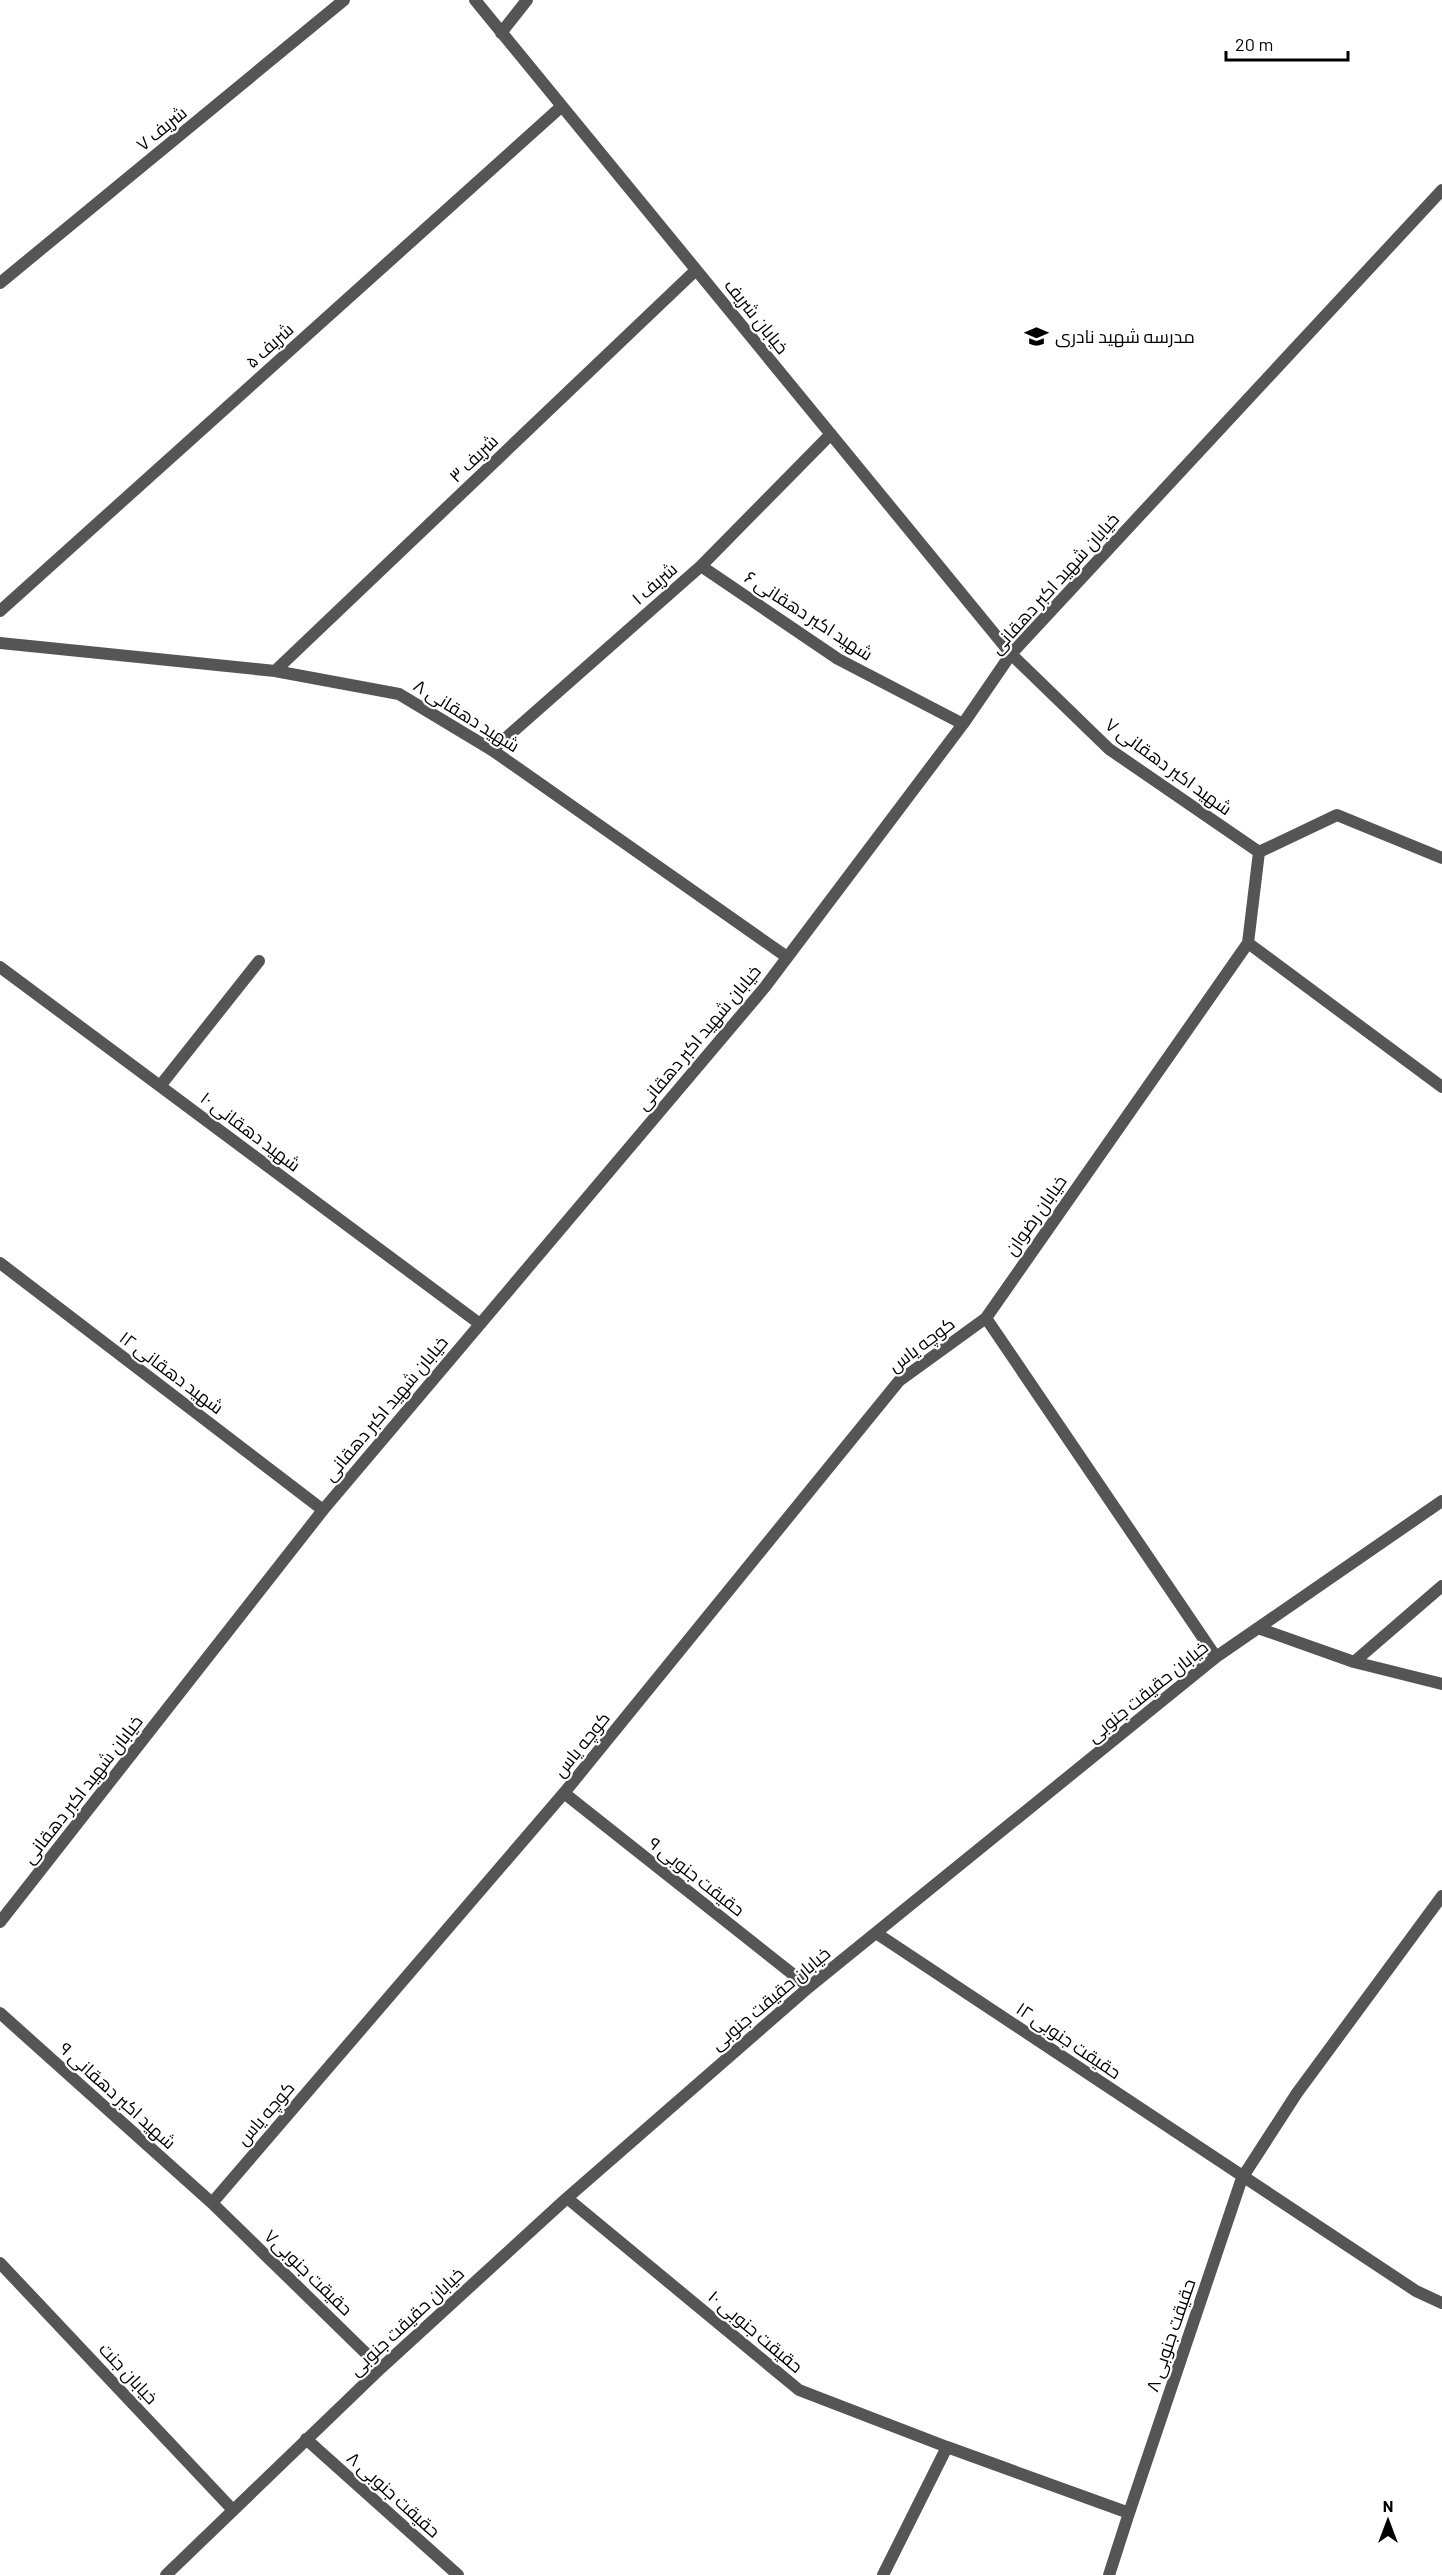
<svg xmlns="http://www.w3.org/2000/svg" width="1442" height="2575" viewBox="0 0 1442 2575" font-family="Barlow,Cairo,sans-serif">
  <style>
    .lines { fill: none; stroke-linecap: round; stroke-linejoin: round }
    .street { stroke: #555; stroke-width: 12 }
    .labels { text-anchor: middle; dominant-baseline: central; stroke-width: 4.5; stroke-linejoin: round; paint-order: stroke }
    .street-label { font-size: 18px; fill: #000; stroke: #fff }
    .poi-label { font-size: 18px; fill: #000; stroke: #fff; text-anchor: start }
  </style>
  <rect width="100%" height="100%" fill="#fff"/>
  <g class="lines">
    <!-- street -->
    <path class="street" d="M475 0 1011 654 1109 749 1259 852
      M501 33 527 0
      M0 283 344 0
      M701 566 838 659 963 724
      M0 611 562 106
      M0 643 275 671 399 694 492 750 787 957
      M275 671 696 270
      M492 750 701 566 831 434
      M1248 943 1442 1087
      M0 967 480 1324
      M160 1086 259 961
      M0 1263 323 1510
      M1258 1628 1354 1662 1442 1684
      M1216 1657 986 1318 1248 943 1259 852 1337 815 1442 858
      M1354 1662 1442 1586
      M564 1793 809 1987
      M0 1922 323 1510 765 987 963 724 1011 654 1442 190
      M876 1933 1416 2291 1442 2303
      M0 2013 212 2203 381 2368
      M567 2198 799 2390 947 2447
      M212 2203 564 1793 899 1381 986 1318
      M0 2263 232 2509
      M306 2439 458 2575
      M166 2575 381 2368 567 2198 809 1987 1216 1657 1442 1501
      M883 2575 947 2447 1129 2513 1242 2178 1297 2093 1442 1896
      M1109 2575 1129 2513"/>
  </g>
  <!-- icons -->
  <defs>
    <symbol id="school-bare" viewBox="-9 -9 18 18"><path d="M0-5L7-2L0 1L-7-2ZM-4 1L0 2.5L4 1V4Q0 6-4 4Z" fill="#000" stroke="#fff" stroke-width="2.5" paint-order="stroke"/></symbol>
  </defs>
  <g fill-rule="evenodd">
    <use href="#school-bare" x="1020" y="320" width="33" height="33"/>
  </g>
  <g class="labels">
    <!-- street labels -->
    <g class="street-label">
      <text transform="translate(161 128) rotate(-39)">شریف ۷</text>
      <text transform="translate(757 316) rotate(51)">خیابان شریف</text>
      <text transform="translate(269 345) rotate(-42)">شریف ۵</text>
      <text transform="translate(473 458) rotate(-44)">شریف ۳</text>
      <text transform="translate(654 583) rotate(-41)">شریف ۱</text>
      <text transform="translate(1054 583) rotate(-48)">خیابان شهید اکبر دهقانی</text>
      <text transform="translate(809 615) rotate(33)">شهید اکبر دهقانی ۶</text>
      <text transform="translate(467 715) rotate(32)">شهید دهقانی ۸</text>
      <text transform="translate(1169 766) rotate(36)">شهید اکبر دهقانی ۷</text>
      <text transform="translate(698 1037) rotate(-50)">خیابان شهید اکبر دهقانی</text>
      <text transform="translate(251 1131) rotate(37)">شهید دهقانی ۱۰</text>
      <text transform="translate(1035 1215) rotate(-55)">خیابان رضوان</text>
      <text transform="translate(921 1344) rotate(-37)">کوچه یاس</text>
      <text transform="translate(172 1372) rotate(37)">شهید دهقانی ۱۲</text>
      <text transform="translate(385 1408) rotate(-50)">خیابان شهید اکبر دهقانی</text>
      <text transform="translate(1147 1691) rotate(-39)">خیابان حقیقت جنوبی</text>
      <text transform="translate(581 1744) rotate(-51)">کوچه یاس</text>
      <text transform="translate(82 1789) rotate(-52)">خیابان شهید اکبر دهقانی</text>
      <text transform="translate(697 1876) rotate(38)">حقیقت جنوبی ۹</text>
      <text transform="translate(770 1998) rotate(-40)">خیابان حقیقت جنوبی</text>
      <text transform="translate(1069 2040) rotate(34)">حقیقت جنوبی ۱۲</text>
      <text transform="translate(118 2095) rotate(42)">شهید اکبر دهقانی ۹</text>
      <text transform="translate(265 2113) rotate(-49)">کوچه یاس</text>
      <text transform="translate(309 2272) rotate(44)">حقیقت جنوبی۷</text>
      <text transform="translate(406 2321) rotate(-43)">خیابان حقیقت جنوبی</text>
      <text transform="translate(756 2331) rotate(40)">حقیقت جنوبی ۱۰</text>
      <text transform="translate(1170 2335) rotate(-71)">حقیقت جنوبی ۸</text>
      <text transform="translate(129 2373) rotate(47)">خیابان جنت</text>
      <text transform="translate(394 2494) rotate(42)">حقیقت جنوبی ۸</text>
    </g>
    <!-- poi labels -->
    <g class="poi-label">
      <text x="1055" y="336">مدرسه شهید نادری</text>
    </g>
  </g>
  <!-- north arrow -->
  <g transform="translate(1388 2521)" stroke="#ffffff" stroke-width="4.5" paint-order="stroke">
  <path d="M0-4.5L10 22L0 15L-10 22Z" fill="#000000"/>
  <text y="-9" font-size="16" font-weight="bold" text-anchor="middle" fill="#000000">N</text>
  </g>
  <!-- scale -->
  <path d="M1226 51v9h122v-9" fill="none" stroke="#000000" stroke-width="3"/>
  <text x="1235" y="51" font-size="18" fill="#000000" stroke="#ffffff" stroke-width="4.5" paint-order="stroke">20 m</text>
</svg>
